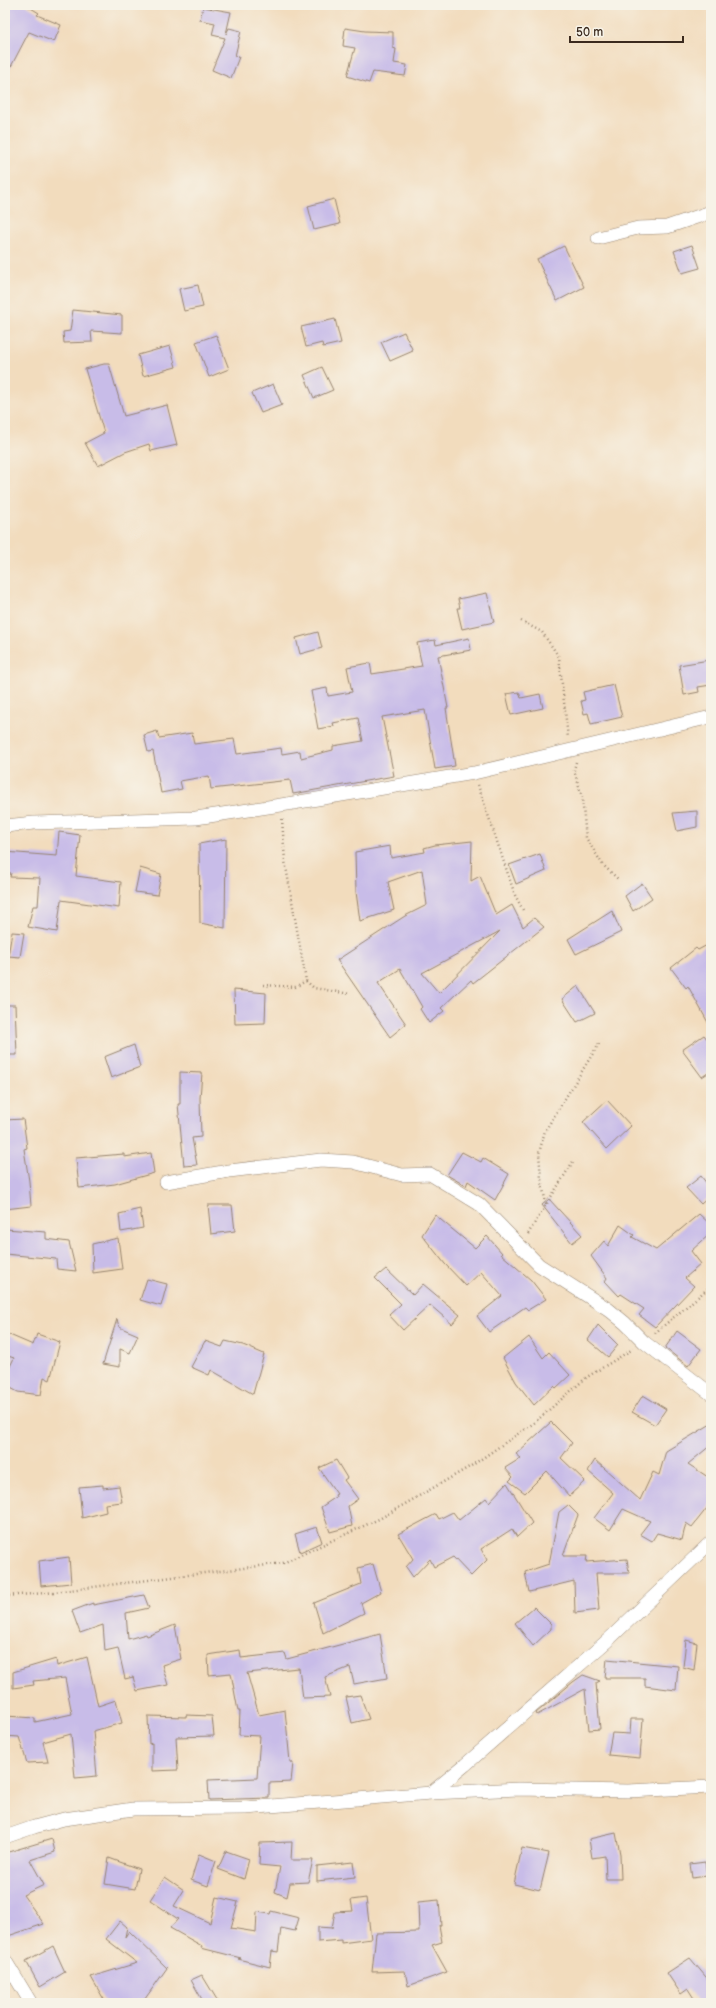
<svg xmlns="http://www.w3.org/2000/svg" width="716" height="2008" viewBox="0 0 716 2008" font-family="'Balsamiq Sans',sans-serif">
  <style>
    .building { fill: #c8bce8; fill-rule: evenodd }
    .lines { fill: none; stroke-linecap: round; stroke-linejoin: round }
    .minor-casing { stroke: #96836e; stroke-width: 14 }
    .path { stroke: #96836e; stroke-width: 2.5; stroke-dasharray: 1 3; stroke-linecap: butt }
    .minor { stroke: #fff; stroke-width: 13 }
  </style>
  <rect width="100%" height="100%" fill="#f7f3e8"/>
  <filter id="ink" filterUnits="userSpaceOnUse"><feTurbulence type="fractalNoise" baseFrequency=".025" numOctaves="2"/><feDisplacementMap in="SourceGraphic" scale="8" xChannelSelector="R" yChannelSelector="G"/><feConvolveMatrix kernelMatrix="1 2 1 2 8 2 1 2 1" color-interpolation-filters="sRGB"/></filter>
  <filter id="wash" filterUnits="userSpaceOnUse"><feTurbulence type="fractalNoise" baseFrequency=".012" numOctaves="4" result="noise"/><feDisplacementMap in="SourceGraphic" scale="16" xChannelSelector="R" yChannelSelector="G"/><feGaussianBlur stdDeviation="0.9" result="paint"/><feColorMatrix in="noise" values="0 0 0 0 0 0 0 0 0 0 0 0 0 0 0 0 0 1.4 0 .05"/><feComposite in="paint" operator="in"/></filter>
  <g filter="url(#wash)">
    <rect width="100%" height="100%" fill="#f2dcbd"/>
    <g id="blocks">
      <!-- building -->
      <path class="building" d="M5 5H26L39 13 37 15 61 25 54 42 29 32 5 78Z
        M203 7 231 12 226 34 229 28 241 31 235 56 239 57 231 78 212 70 225 38 212 35 215 23 200 20Z
        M345 28 365 31 393 32V48L396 49 394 63 407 65 405 76 373 72 369 83 347 76 355 48 343 46Z
        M334 199 340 224 314 230 308 206Z
        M692 245 700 268 682 273 674 251Z
        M564 246 584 287 557 301 537 259Z
        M198 285 203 307 184 311 179 289Z
        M73 310 122 315V333L91 331 92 342 64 343 63 332 70 331Z
        M335 319 341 343 323 347 322 343 306 347 301 327Z
        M404 332 413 351 390 361 381 342Z
        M216 335 229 369 209 377 196 342Z
        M170 346 176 367 143 376 138 355Z
        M104 364H109L124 416 167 405 177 445 151 451 149 444 125 452 98 466 85 443 104 433 85 369Z
        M322 367 333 390 314 398 304 375Z
        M273 384 282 405 261 413 252 393Z
        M487 593 494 622 462 629 457 608H460L458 599Z
        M318 632 322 648 300 654 296 638Z
        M469 638 471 650 438 656 448 708H446L455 766 435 769 425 710 382 717 394 776 293 794 290 780 211 789 209 776 180 781 182 789 161 793 153 751 148 752 144 735 157 731 159 738 192 733 194 744 234 739 237 754 281 748 282 754 300 751 301 758 333 750V746L363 741 358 718 333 723 334 726 318 729 311 691 327 688 328 696 352 692 347 667 370 663 372 674 422 666 417 643 435 640 436 645Z
        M709 660 711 685 698 687 699 692 684 695 679 665Z
        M614 685 622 717 591 724 588 713 584 714 581 701 585 700 583 692Z
        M519 692 521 698 540 694 543 708 511 715 506 694Z
        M697 811V827L677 831 673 813Z
        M59 832 80 835 76 876 121 882 119 908 61 900 57 932 28 927 33 906H38L40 878 10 877 11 873 5 872V852L57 856Z
        M226 839 225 928 200 923 199 844Z
        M472 841 471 881 480 876 496 915 512 905 523 927 534 918 544 927 473 983 471 980 441 1008 444 1011 429 1023 420 1009 422 1007 400 969 378 983 406 1024 390 1037 337 960 405 916 427 905 422 870 388 882 394 910 360 921 356 892 355 852 390 846 391 858 425 852 424 848 435 845ZM500 931 439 993 422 973Z
        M540 854 546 871 516 884 509 865Z
        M140 868 161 874 157 895 135 892Z
        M642 883 652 898 633 911 625 896Z
        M612 911 621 932 576 954 568 939Z
        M12 932 24 933 20 957 8 956Z
        M711 943V1028L688 986 686 988 671 968 696 948 698 950Z
        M578 986 595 1013 577 1022 562 999Z
        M234 990 266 993 265 1023 235 1024Z
        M5 1005H15L17 1055H5Z
        M704 1035 711 1044V1071L702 1077 682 1050Z
        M134 1045 140 1067 111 1078 104 1057Z
        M180 1072 202 1073 200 1098 201 1137 192 1138 197 1165 184 1166 178 1104H180Z
        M607 1100 631 1126 607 1149 583 1122Z
        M23 1119 27 1148 24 1149 29 1181 31 1206 5 1209V1190H7L5 1120Z
        M462 1152 481 1162 483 1158 509 1174 495 1200 468 1181 466 1186 447 1175Z
        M151 1153 154 1173 115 1184 79 1188 76 1158 124 1154V1157Z
        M701 1176 711 1189V1195L701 1204 686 1188Z
        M549 1199 582 1235 572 1243 542 1205Z
        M208 1205H232L235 1231 211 1234Z
        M140 1209 143 1228 121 1232 119 1214Z
        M699 1214 711 1225V1233L691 1251 701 1264 685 1278 694 1286 655 1327 639 1315 644 1309 621 1294 619 1296 605 1281 607 1278 591 1256 604 1241 608 1246 620 1225 634 1235 632 1237 656 1250Z
        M435 1215 475 1248 487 1236 502 1253 501 1254 531 1280 546 1299 528 1310 525 1307 489 1332 477 1316 502 1296 481 1272 466 1286 445 1264 422 1235Z
        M5 1229 46 1232V1239L69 1242 76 1271 57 1269 56 1259 5 1254Z
        M118 1238 122 1269 93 1273 92 1244Z
        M386 1269 413 1295 423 1284 460 1315 452 1324 430 1305 403 1330 389 1315 401 1304 375 1278Z
        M147 1279 167 1284 161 1306 140 1300Z
        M117 1319 119 1327 138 1335 130 1353 120 1349V1367L103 1364Z
        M598 1325 618 1345 608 1357 588 1340Z
        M677 1331 701 1349 688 1366 665 1348Z
        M5 1333 33 1345 37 1334 60 1342 50 1380 44 1377 41 1395 18 1392 5 1385V1377L14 1358 5 1355Z
        M529 1337 543 1358 549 1352 570 1375 556 1388 554 1386 534 1405 516 1382 503 1358Z
        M205 1341 222 1347 225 1341 243 1345 264 1354 253 1394 211 1370 209 1375 191 1367Z
        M643 1395 666 1409 655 1425 632 1412Z
        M551 1422 572 1443 561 1458 585 1481 569 1496 547 1471 525 1493 509 1481 513 1477 505 1468 521 1458 516 1454Z
        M711 1424V1445L688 1464 711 1479V1503L692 1527 686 1523 682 1540 657 1533 652 1541 640 1534 650 1521 623 1509 610 1530 594 1518 613 1493 588 1471 595 1460 640 1500 653 1472 659 1475 666 1451Z
        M336 1460 347 1478 344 1480 358 1499 348 1506 352 1526 330 1532 321 1507 336 1497 335 1495 337 1494 319 1468Z
        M507 1483 532 1523 517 1537 512 1529 481 1549 487 1560 471 1576 453 1557 434 1567 430 1559 413 1577 406 1567 413 1559 398 1534 436 1514 439 1519 453 1512 459 1520 486 1498 489 1502Z
        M103 1485V1488L119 1486 122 1502 105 1504 106 1512 82 1518 79 1487Z
        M568 1505 578 1515 563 1556H587L586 1562 627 1559 629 1573H596L599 1610 575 1613 574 1581 529 1592 525 1572 549 1564 559 1512Z
        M317 1527 322 1542 300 1552 295 1534Z
        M69 1557 71 1583 41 1586 39 1561Z
        M373 1564 381 1592 361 1603 364 1613 323 1633 314 1603 361 1584 358 1568Z
        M144 1595 149 1608 126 1613 128 1639 146 1634 147 1636 175 1625 181 1659 162 1665 168 1685 137 1691 133 1677 125 1679 118 1648 105 1651 103 1625 80 1633 72 1611 93 1603V1605Z
        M534 1607 551 1624V1629L533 1646 515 1623Z
        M380 1634 387 1678 354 1684 350 1667 325 1677 330 1697 303 1698 299 1668 247 1673 259 1715 285 1710 290 1762 293 1763 291 1782 269 1783V1798L209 1800 208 1780 257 1778 260 1736 239 1735 240 1711H238L231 1673 209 1675 208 1655 240 1650 241 1658 285 1653 287 1659Z
        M686 1640 697 1643 694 1670 683 1667Z
        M87 1657 98 1706 116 1700 122 1723 93 1731 97 1776 75 1778 71 1734 43 1742 48 1762 27 1763 19 1737 5 1736 6 1716 35 1718V1722L72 1714 65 1678 33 1681 34 1685 13 1688V1672L56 1659 57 1666Z
        M607 1659 678 1666 676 1690 645 1686V1678H605Z
        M583 1675 600 1681 596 1683 600 1729 589 1730 585 1689 537 1715 536 1713 573 1682Z
        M360 1695 369 1719 352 1723 346 1697Z
        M186 1715 212 1716 214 1736 176 1737 178 1770 152 1771V1743L149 1744 148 1716 186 1717Z
        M631 1719H643L640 1758 608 1755 612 1733 630 1734Z
        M616 1833 620 1854 621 1879H606L605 1856 592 1858 589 1839Z
        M52 1839 55 1852 30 1860 44 1885 23 1895 44 1924 5 1937V1853Z
        M292 1842 291 1860H313L308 1882 290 1883 287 1897 275 1892 280 1867 259 1865 260 1843Z
        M522 1848 549 1853 540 1890 514 1884Z
        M226 1851 249 1859 244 1879 218 1869Z
        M199 1854 216 1861 208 1886 191 1880Z
        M109 1858 139 1869 135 1889 105 1884Z
        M353 1862 355 1877 317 1881V1866Z
        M705 1862 707 1876 692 1878 690 1864Z
        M165 1877 184 1890 174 1906 210 1923 216 1897 238 1902 231 1928 256 1932 257 1912 270 1914 271 1911 299 1918 295 1931 281 1928 278 1952 272 1951 270 1967 238 1959 241 1958 201 1948 202 1946 170 1928 178 1919 150 1900Z
        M366 1898 371 1939 341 1943V1940L318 1942V1927L332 1928 335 1912 353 1911 351 1900Z
        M439 1900 441 1925H439L442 1942 432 1945 447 1972 408 1986 405 1971 372 1972 376 1933 419 1932 418 1902Z
        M120 1921 127 1927 125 1937 129 1931 167 1968 142 2003H106L91 1977 137 1963 106 1939Z
        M53 1946 65 1972 40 1987 26 1961Z
        M690 1958 711 1983V2003H697L688 1989 681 1994 667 1973Z
        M202 1975 219 2003H204L191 1980Z"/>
    </g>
  </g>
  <g filter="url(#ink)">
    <use href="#blocks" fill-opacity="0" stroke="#96836e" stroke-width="1"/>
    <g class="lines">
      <defs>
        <path id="minor" d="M598 238 638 228 667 227 711 212
          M5 826 34 823 196 818 281 805 474 773 711 717
          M166 1182 229 1171 321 1160 353 1162 402 1175 430 1174 479 1204 539 1265 608 1309 625 1323 644 1342 711 1394
          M431 1793 465 1765 607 1641 711 1542
          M5 1837 34 1827 64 1819 133 1809 246 1808 431 1793 518 1789 628 1791 711 1787
          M5 1960 31 2003"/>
      </defs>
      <!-- minor casing -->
      <use href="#minor" class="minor-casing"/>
      <!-- path -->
      <path class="path" d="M521 621 542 632 559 657 568 738
        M576 762 574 770 582 797 586 838 603 865 619 880
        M478 785 515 895 524 912
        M282 819 285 861 306 981 314 988 350 994
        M263 985 295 987 306 981
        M546 1204 541 1179 539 1153 545 1131 600 1042
        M528 1234 574 1160
        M655 1333 711 1286
        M5 1596 46 1593 283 1563 379 1519 471 1466 534 1423 587 1377 633 1349"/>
      <!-- minor -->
      <use href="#minor" class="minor"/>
    </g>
  </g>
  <!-- margin -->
  <rect width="716" height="2008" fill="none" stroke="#f7f3e8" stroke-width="20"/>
  <!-- scale -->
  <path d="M570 36v6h113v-6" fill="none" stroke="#3b2a1e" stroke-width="2"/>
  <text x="576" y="36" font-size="12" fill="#3b2a1e" stroke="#f7f3e8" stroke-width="3" paint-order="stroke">50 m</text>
</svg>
